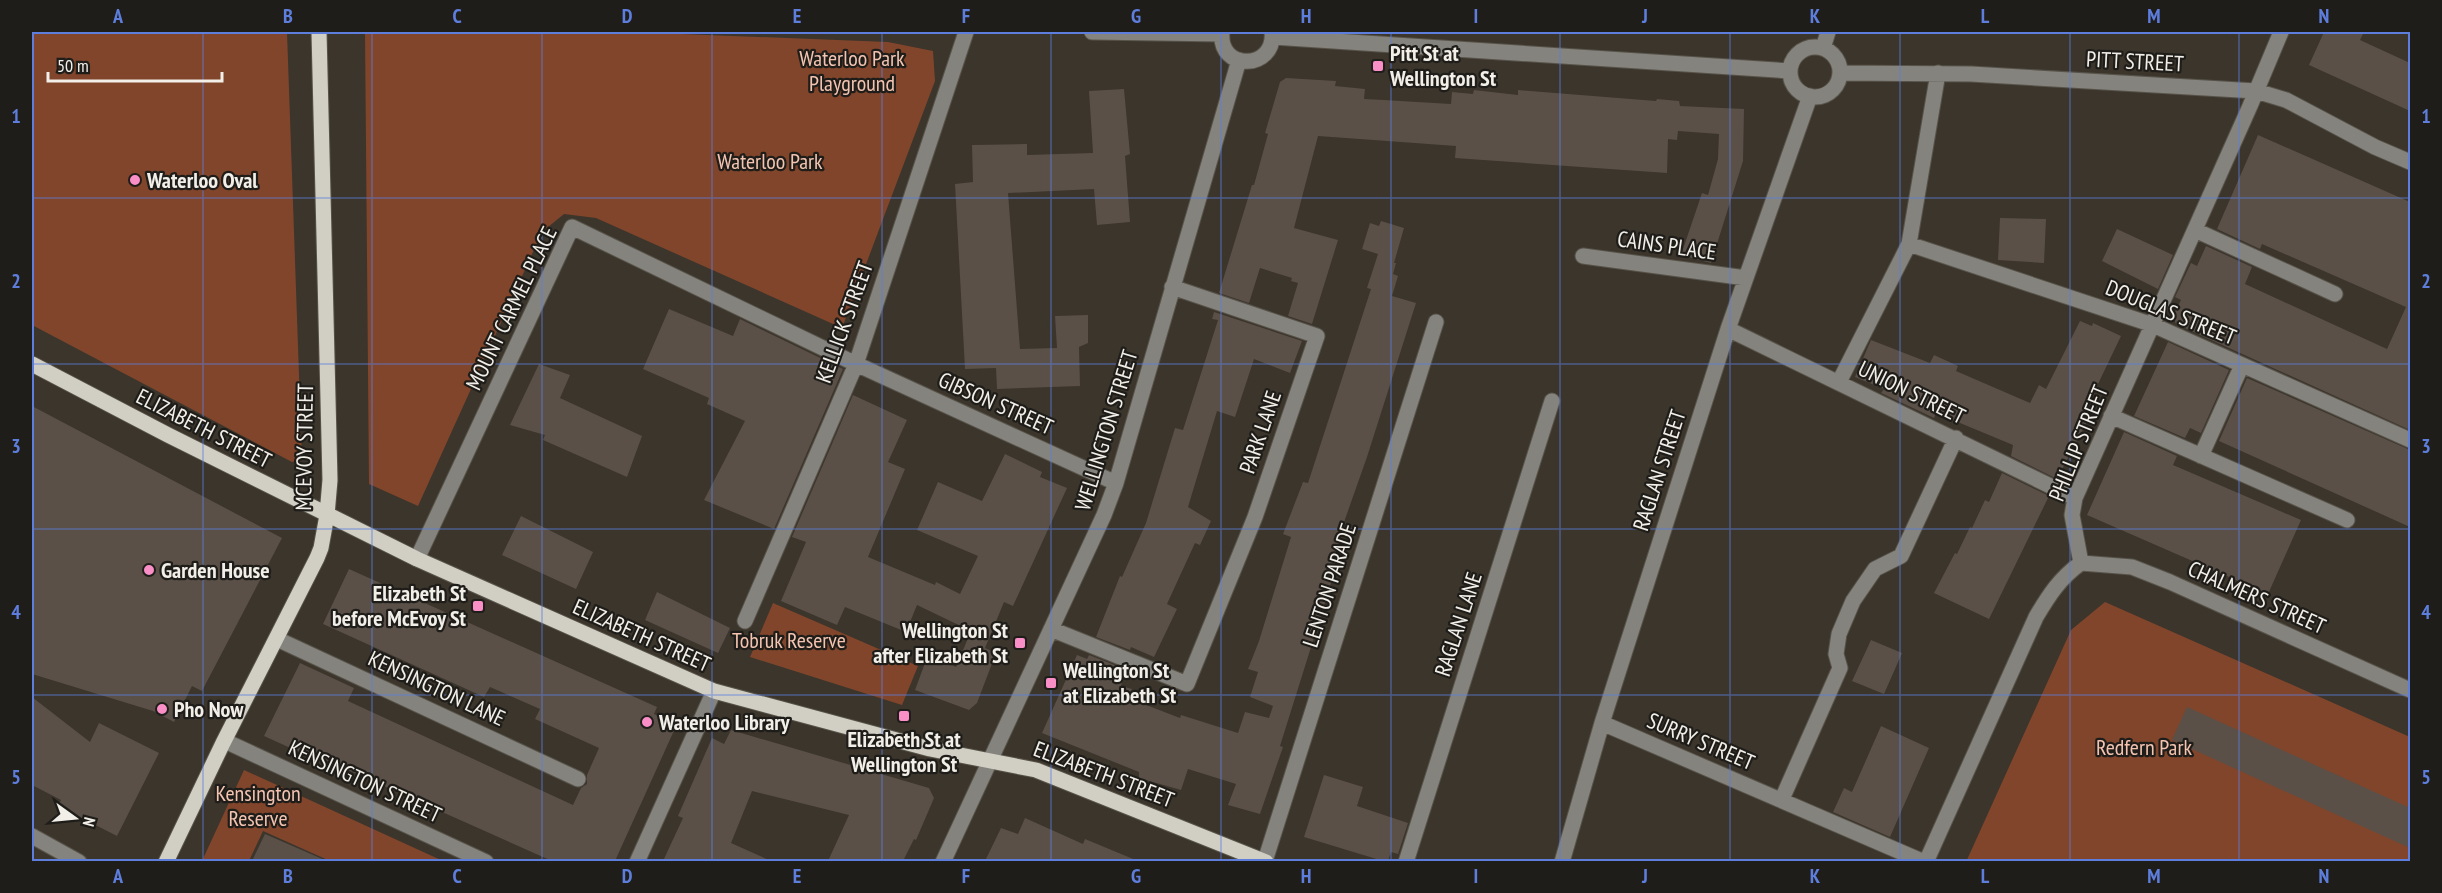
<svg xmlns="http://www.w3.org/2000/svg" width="2442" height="893" viewBox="0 0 2442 893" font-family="'PT Sans Narrow',sans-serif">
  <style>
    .green { fill: #81452b }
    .building { fill: #5a5048 }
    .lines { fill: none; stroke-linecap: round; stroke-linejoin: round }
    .minor-casing { stroke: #58534a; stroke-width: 17 }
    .major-casing { stroke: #58534a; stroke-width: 17 }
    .minor { stroke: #84837d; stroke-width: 15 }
    .major { stroke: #d1cfc4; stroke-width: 15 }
    .grid { fill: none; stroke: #5d7edd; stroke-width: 1.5; stroke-opacity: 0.55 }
    .poi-dot { fill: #fa8fc7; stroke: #1f1d19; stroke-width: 2 }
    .labels { text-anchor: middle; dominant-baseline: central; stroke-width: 4.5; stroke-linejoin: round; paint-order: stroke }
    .poi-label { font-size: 22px; font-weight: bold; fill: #f2eee8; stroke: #1f1d19; text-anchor: start }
    .park-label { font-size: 22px; fill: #f4c4b1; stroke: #1f1d19 }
    .street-label { font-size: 22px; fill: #f2eee8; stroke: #1f1d19 }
    .neatline { fill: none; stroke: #5d7edd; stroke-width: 2 }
    .grid-label { font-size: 20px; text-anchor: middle; font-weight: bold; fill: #5d7edd }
  </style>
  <rect width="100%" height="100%" fill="#3b352c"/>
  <!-- green -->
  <path class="green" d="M32 32H287L302 460 292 462 32 325Z
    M365 32H630L888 42 933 51 935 81 842 328 596 218 564 214 542 232 418 506 369 484Z
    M2105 602 2410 737V861L1966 862 2071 630Z
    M773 603 918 666 902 705 750 657Z
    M244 770 443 861H330L263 831 249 861H202Z"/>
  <!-- building -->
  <path class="building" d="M2324 32H2364L2360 40 2410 63V111L2309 65Z
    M1286 78 1336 81 1335 86 1365 89 1364 99 1384 100 1451 104 1452 92 1473 94 1474 90 1518 95V90L1656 101 1657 99 1679 101 1680 106 1744 109 1743 161 1711 263 1681 255 1702 193 1708 195 1718 159 1719 134 1678 131 1677 140 1668 139 1667 173 1455 158 1456 146 1318 136 1294 228 1338 240 1312 324 1288 316 1298 283 1291 281 1292 278 1260 268 1249 303 1219 293 1252 185H1254L1268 134 1265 133 1280 82Z
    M1124 89 1130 154 1125 156 1130 222 1097 225 1094 189 1008 193 1020 349 1057 348 1055 316 1088 315V343L1079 347 1080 386 997 389 996 368 965 369 955 184 973 182 972 145 1027 144V155L1093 153 1089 91Z
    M2258 135 2410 202V430L2176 324 2173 316 2181 300 2175 297 2191 263 2197 266 2206 246 2252 267 2245 284 2387 349 2406 307 2262 244 2260 249 2217 229Z
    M2000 218 2046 219 2044 263 1998 260Z
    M1381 221 1404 228 1394 263H1396L1393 274 1398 276 1392 296 1416 303 1367 457 1337 542 1339 543 1333 559 1338 561 1280 746 1283 747 1260 814 1228 805 1236 784 1188 769 1181 790 1139 778V772L1042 733 1077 655 1087 659 1089 655 1125 669 1121 686 1132 689 1128 698 1180 718 1181 715 1238 733 1245 712 1269 718 1273 706 1250 697 1258 672 1248 669 1259 641 1291 537 1283 534 1303 482 1308 483 1371 289 1367 288 1378 254 1362 249 1370 223 1379 226Z
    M2117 229 2173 255 2158 289 2102 261Z
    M669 309 733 336 740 319 843 369 774 529 704 500 745 421 707 404 709 398 643 369Z
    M1214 312 1302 341 1290 373 1254 359 1235 417 1217 411 1188 507 1211 521 1200 545 1195 543 1167 604 1177 609 1154 657 1131 647 1130 650 1096 637 1120 576 1122 577 1146 523 1175 428 1183 430 1218 320 1212 319Z
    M2080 321 2092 326 2093 323 2121 336 2086 409 2092 412 2057 479 2011 456 2013 445 1936 413 1934 418 1881 393 1884 389 1855 377 1871 340 1930 363 1934 355 1958 366 1956 371 2030 403 2039 385 2046 389Z
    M2168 342 2229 370 2201 433 2190 428 2185 438 2134 416Z
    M539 364 570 375 560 398 642 436 627 477 543 440 545 435 510 425Z
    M2247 378 2410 450V527L2219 441Z
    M853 395 907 420 888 462 905 469 868 557 935 585 936 582 960 594 978 556 917 530 938 482 982 501 1005 454 1042 472 1040 477 1067 488 1013 606 1004 602 985 648 996 653 977 703 969 710 915 690 928 655 956 667 971 631 917 605 906 632 845 607 837 625 781 601 806 542 792 537Z
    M32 406 282 538 202 691 192 686 174 722 153 711 32 674Z
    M2124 432 2177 456 2173 465 2301 520 2268 594 2087 515Z
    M2002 473 2049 496 1989 619 1934 593 1955 553 1957 554 1970 527 1972 528 1985 500 1989 502Z
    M521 516 593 552 576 589 502 555Z
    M349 569 657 707 654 714 677 724 615 861H552L321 758 319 761 264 736 300 663 354 688 348 701 573 805 581 788 587 784V775L599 748 535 719 540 709 490 687 484 697 323 624Z
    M657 592 730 628 718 653 645 620Z
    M1871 640 1902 653 1884 694 1852 681Z
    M32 697 90 742 99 723 159 753 117 836 58 806 61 800 32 785Z
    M2187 707 2410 808V848L2172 740Z
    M1881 726 1929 748 1890 837 1833 812 1844 788 1852 792Z
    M731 730 929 788 934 798 916 840 914 839 903 861H828L849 815 752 791 731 843 771 861H663L683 818 678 816 712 738 724 744Z
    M1324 775 1363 787 1357 806 1408 823 1398 854 1391 852 1388 861H1383L1304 837Z
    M1025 818 1083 844 1085 839 1138 861H985L1001 828 1018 834Z
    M265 834 327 861H252Z"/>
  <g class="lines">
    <defs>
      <path id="minor" d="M1092 32 1221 34
        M1222 32C1218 72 1276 70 1272 32
        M1273 37 1790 71
        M1790 72a25 25 0 1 1 50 0a25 25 0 1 1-50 0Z
        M1823 48 1828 32
        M1840 73 1971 74 2256 91 2286 100 2375 147 2410 162
        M2195 230 2335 294
        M1909 244 2153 325 2410 440
        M1583 256 1746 278
        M1728 329 2075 498
        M1839 382 1909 244 1938 73
        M2111 416 2347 520
        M2201 456 2242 365
        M417 559 572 227 856 364 1116 483
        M2081 563 2072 515 2075 498 2250 106 2281 32
        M2081 563 2132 567 2170 582 2410 690
        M745 621 856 364 966 32
        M1051 629 1187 684 1255 517 1317 336 1172 287
        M277 639 578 779
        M1602 723 1924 862
        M225 741 486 862
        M1782 799 1840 668 1836 654 1839 634 1853 601 1875 569 1901 556 1956 438
        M32 836 79 862
        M1265 861 1436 322
        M637 862 714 691
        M943 862 1104 515 1116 483 1239 60
        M1406 862 1552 401
        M1562 862 1602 723 1728 329 1810 96
        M1926 862 2036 617C2049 595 2060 578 2081 563"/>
      <path id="major" d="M32 364 168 435 417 559 714 691 930 749 1036 770 1266 862
        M166 862 223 743 317 558 321 548 327 515 330 480 319 32"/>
    </defs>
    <!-- minor casing -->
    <use href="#minor" class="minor-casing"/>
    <!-- major casing -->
    <use href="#major" class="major-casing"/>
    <!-- minor -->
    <use href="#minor" class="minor"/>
    <!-- major -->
    <use href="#major" class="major"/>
  </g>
  <!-- grid -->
  <path class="grid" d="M203 32V862M372 32V862M542 32V862M712 32V862M882 32V862M1051 32V862M1221 32V862M1391 32V862M1560 32V862M1730 32V862M1900 32V862M2070 32V862M2239 32V862M32 198H2410M32 364H2410M32 529H2410M32 695H2410"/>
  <!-- markers -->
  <g class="poi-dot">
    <rect x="1372" y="60" width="12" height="12" rx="3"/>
    <circle cx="135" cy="180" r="6"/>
    <circle cx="149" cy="570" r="6"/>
    <rect x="472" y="600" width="12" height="12" rx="3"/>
    <rect x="1014" y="637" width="12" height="12" rx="3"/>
    <rect x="1045" y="677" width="12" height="12" rx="3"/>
    <circle cx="162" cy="709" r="6"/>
    <rect x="898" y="710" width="12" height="12" rx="3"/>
    <circle cx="647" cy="722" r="6"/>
  </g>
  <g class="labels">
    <!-- poi labels -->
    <g class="poi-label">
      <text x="1390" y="53">Pitt St at<tspan x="1390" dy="25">Wellington St</tspan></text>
      <text x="147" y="180">Waterloo Oval</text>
      <text x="161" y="570">Garden House</text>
      <text x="466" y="593" text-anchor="end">Elizabeth St<tspan x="466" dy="25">before McEvoy St</tspan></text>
      <text x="1008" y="630" text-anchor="end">Wellington St<tspan x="1008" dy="25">after Elizabeth St</tspan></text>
      <text x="1063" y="670">Wellington St<tspan x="1063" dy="25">at Elizabeth St</tspan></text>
      <text x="174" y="709">Pho Now</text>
      <text x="659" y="722">Waterloo Library</text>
      <text x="904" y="739" text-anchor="middle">Elizabeth St at<tspan x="904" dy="25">Wellington St</tspan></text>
    </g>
    <!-- park labels -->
    <g class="park-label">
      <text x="852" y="58">Waterloo Park<tspan x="852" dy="25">Playground</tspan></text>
      <text x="770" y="161">Waterloo Park</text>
      <text x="789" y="640">Tobruk Reserve</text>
      <text x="2144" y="747">Redfern Park</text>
      <text x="258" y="793">Kensington<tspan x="258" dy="25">Reserve</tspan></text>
    </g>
    <!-- street labels -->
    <g class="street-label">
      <text transform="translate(2135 61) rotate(3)">PITT STREET</text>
      <text transform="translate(1667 245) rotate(8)">CAINS PLACE</text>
      <text transform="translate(511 308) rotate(-64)">MOUNT CARMEL PLACE</text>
      <text transform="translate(2171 312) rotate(22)">DOUGLAS STREET</text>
      <text transform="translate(844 322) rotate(-70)">KELLICK STREET</text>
      <text transform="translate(1912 392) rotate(26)">UNION STREET</text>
      <text transform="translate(996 403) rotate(24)">GIBSON STREET</text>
      <text transform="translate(204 428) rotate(27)">ELIZABETH STREET</text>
      <text transform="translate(1106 430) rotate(-73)">WELLINGTON STREET</text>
      <text transform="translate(1260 432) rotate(-71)">PARK LANE</text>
      <text transform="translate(2078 443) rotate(-68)">PHILLIP STREET</text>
      <text transform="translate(304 447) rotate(-89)">MCEVOY STREET</text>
      <text transform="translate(1659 470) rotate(-72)">RAGLAN STREET</text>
      <text transform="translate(1329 585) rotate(-72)">LENTON PARADE</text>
      <text transform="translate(2257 597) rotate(24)">CHALMERS STREET</text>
      <text transform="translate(1458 624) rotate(-72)">RAGLAN LANE</text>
      <text transform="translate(642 635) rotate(24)">ELIZABETH STREET</text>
      <text transform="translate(437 688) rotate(25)">KENSINGTON LANE</text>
      <text transform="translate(1701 741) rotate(23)">SURRY STREET</text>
      <text transform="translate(1104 774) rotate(21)">ELIZABETH STREET</text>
      <text transform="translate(365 781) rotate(25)">KENSINGTON STREET</text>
    </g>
  </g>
  <!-- border -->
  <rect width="2442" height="893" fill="none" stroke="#1f1d19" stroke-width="66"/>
  <!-- north arrow -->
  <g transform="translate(75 818) rotate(105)" stroke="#1f1d19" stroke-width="4.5" paint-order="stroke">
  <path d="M0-4.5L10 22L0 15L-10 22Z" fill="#f2eee8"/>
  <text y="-9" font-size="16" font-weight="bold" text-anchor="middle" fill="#f2eee8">N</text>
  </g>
  <!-- scale -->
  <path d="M48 72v9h174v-9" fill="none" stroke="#f2eee8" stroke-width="3"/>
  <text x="57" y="72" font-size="18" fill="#f2eee8" stroke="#1f1d19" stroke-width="4.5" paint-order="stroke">50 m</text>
  <rect x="33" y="33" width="2376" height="827" class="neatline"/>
  <g class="grid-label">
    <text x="118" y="23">A</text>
    <text x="288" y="23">B</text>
    <text x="457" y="23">C</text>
    <text x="627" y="23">D</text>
    <text x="797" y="23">E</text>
    <text x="966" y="23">F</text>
    <text x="1136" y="23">G</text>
    <text x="1306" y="23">H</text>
    <text x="1476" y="23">I</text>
    <text x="1645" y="23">J</text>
    <text x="1815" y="23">K</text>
    <text x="1985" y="23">L</text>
    <text x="2154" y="23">M</text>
    <text x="2324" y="23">N</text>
    <text x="16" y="123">1</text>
    <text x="2426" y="123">1</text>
    <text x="16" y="288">2</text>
    <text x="2426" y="288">2</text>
    <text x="16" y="453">3</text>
    <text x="2426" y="453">3</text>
    <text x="16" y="619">4</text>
    <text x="2426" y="619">4</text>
    <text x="16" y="784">5</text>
    <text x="2426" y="784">5</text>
    <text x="118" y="883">A</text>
    <text x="288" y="883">B</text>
    <text x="457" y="883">C</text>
    <text x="627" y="883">D</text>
    <text x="797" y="883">E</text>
    <text x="966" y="883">F</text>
    <text x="1136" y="883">G</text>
    <text x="1306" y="883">H</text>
    <text x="1476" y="883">I</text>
    <text x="1645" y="883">J</text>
    <text x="1815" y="883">K</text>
    <text x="1985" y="883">L</text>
    <text x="2154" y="883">M</text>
    <text x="2324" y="883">N</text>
  </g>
</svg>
